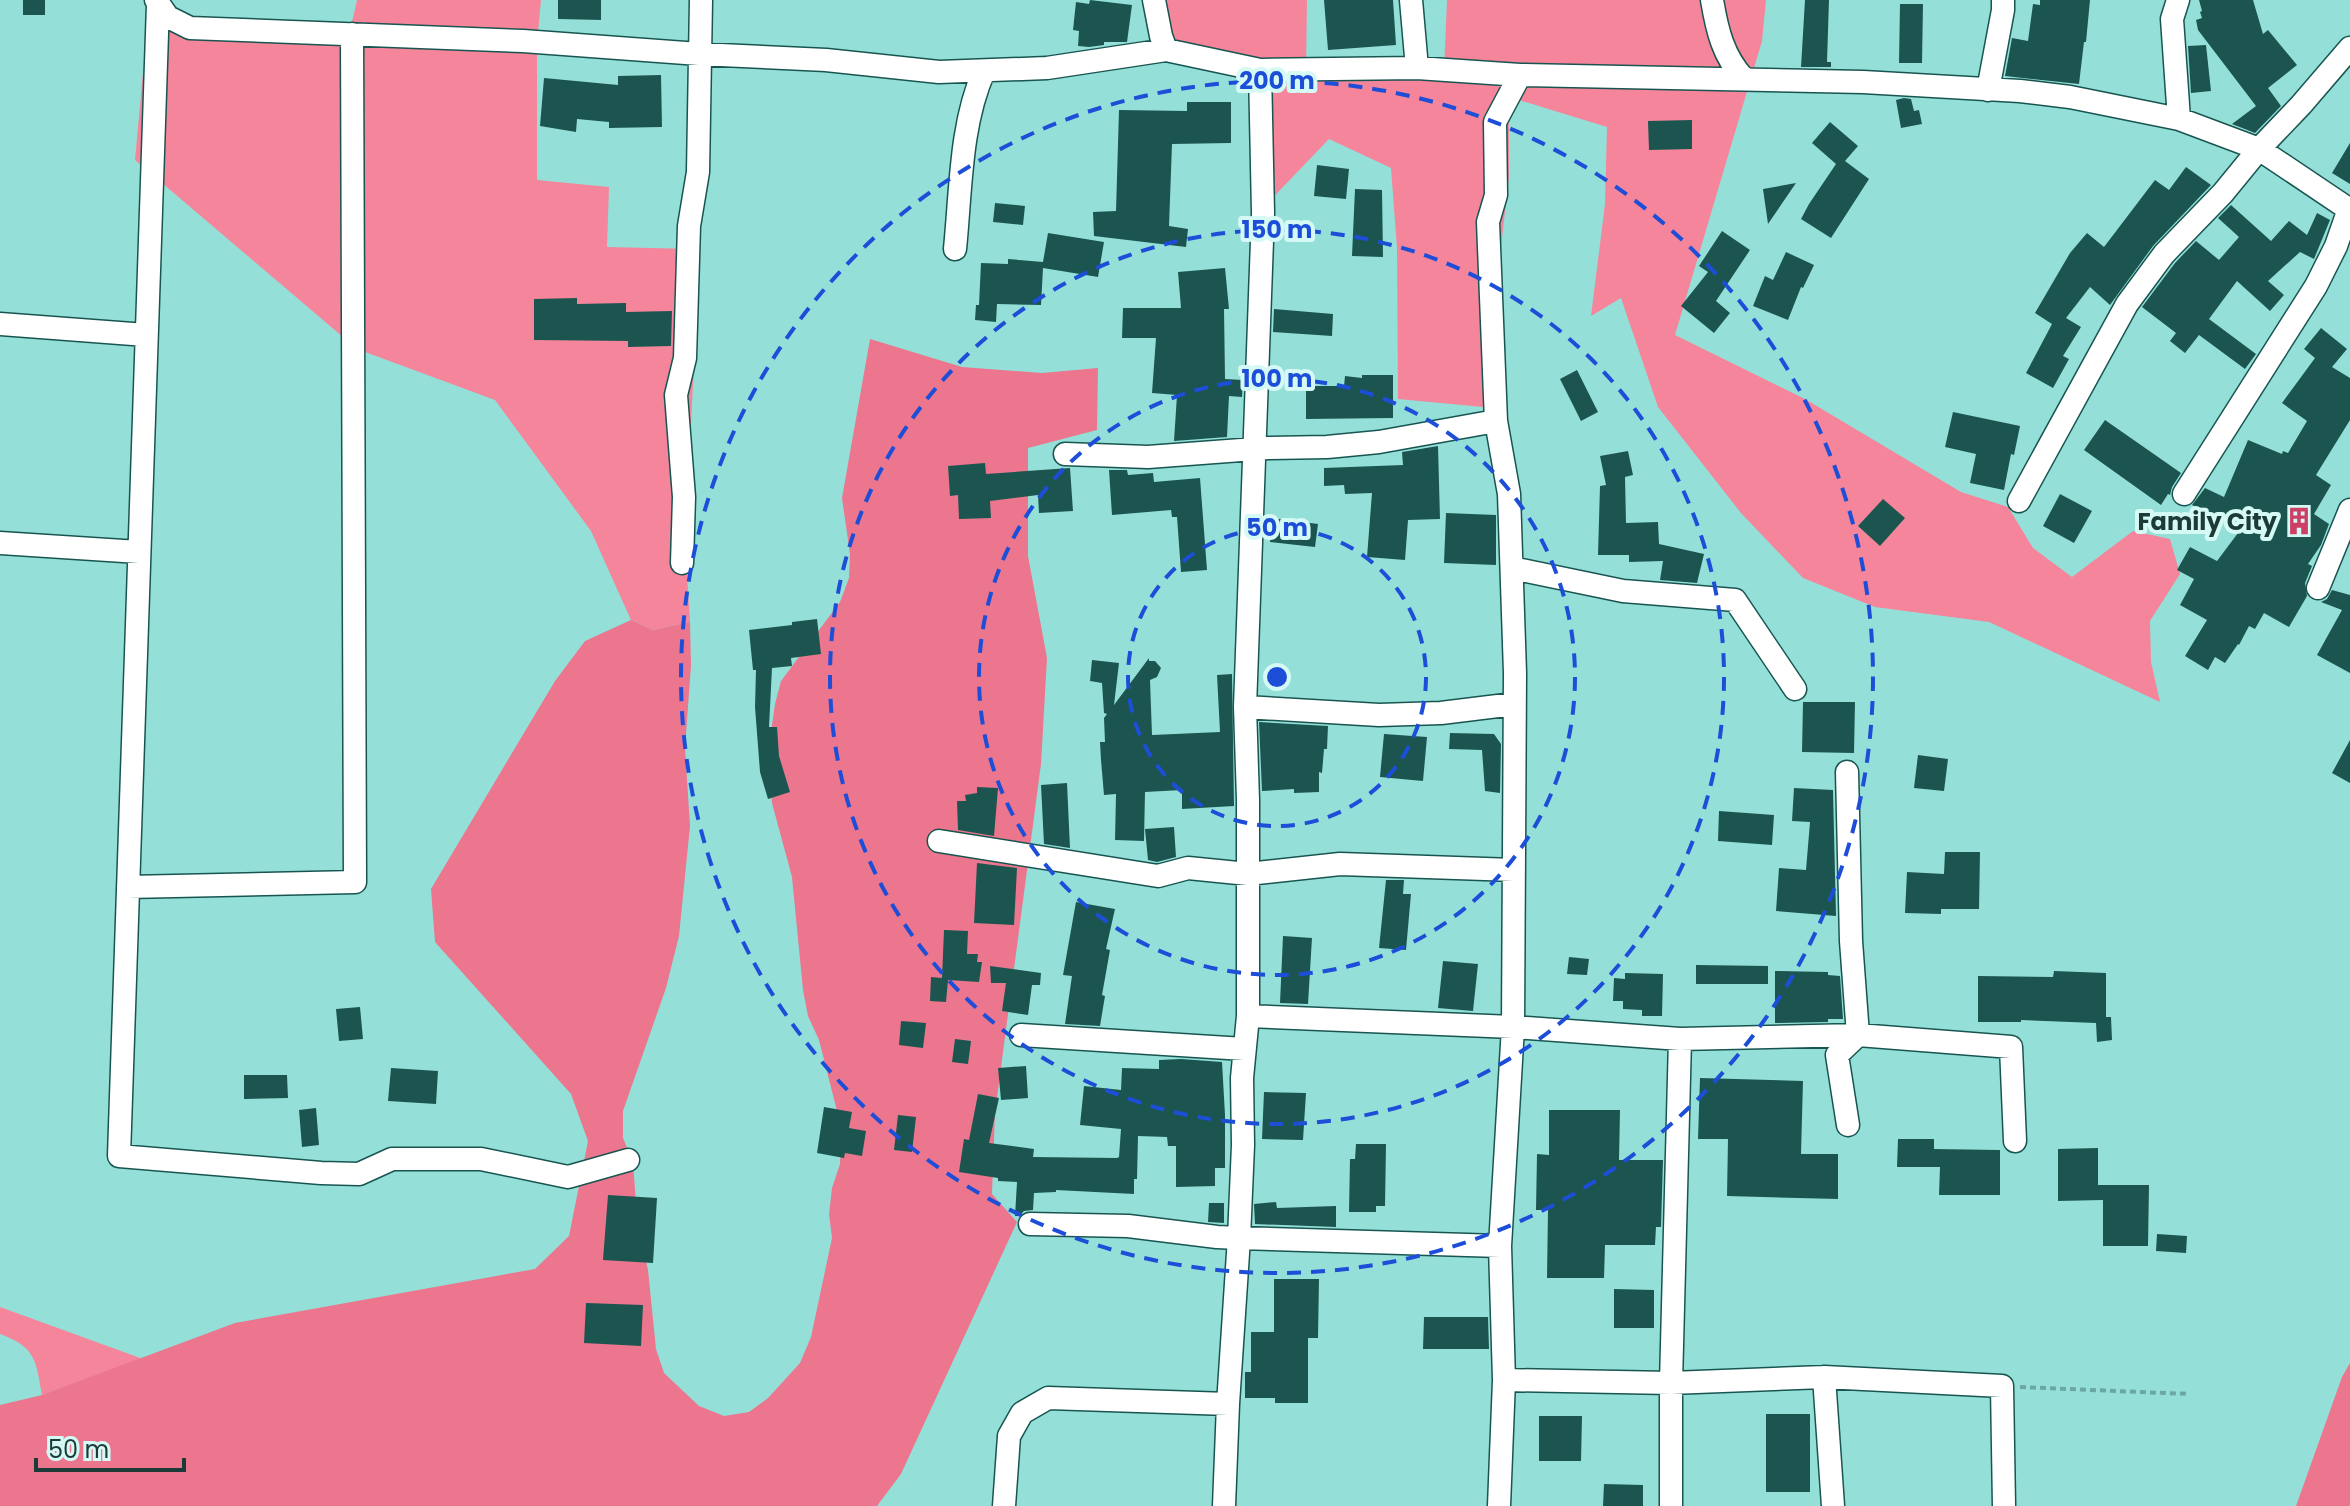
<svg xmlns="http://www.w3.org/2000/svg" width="2350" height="1506" viewBox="0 0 2350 1506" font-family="Poppins,sans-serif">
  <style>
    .green { fill: #f4859b }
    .forest { fill: #eb768e }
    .building { fill: #1c5550 }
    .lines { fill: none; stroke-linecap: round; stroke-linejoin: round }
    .minor-casing { stroke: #185550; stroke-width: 25 }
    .path { stroke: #6ba8a2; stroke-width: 4; stroke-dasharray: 6 4; stroke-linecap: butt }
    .minor { stroke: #fff; stroke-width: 22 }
    .ring { fill: none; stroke: #1d4ed8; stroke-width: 4; stroke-dasharray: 14 10 }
    .labels { text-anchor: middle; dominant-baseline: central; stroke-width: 8; stroke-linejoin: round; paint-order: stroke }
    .poi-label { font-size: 24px; font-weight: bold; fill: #1b3a38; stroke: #d5f9f5; text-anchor: end }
    .centre { fill: #1d4ed8; stroke: #d5f9f5; stroke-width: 4 }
    .ring-label { font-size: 24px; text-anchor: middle; font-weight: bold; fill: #1d4ed8; stroke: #d5f9f5; stroke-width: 8; stroke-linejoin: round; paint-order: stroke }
  </style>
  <rect width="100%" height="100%" fill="#94e0d9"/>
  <!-- green -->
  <path class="green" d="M357 0H541L537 43V180L609 187 607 247 695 249V345L685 542 690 622 653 630 631 620 591 531 495 400 357 349 135 160 144 62 158 18 349 35Z
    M1155 0H1307L1306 70 1444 71 1447 0H1766L1762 41 1675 335 1805 399 1961 492 2008 507 2033 548 2072 577 2133 531 2170 539 2180 574 2150 621 2151 662 2160 702 1989 622 1875 607 1803 578 1741 513 1658 407 1621 298 1591 316 1605 204 1607 127 1509 97V176L1483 407 1398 399 1397 248 1391 168 1329 139 1255 216 1257 71 1191 59 1163 34Z
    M0 1307 143 1359 42 1395C36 1361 36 1347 0 1334Z"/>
  <!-- forest -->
  <path class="forest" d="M870 339 962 367 1042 373 1098 368 1097 430 1028 448V556L1047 658 1041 764 995 1113 992 1194 1017 1222 901 1474 877 1506H0V1405L42 1395 235 1323 535 1269 569 1236 588 1141 571 1094 435 942 431 889 555 681 585 641 631 620 653 630 690 622 691 665 685 748 690 826 679 936 666 988 623 1111V1138L633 1162 637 1218 648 1270 656 1349 664 1373 699 1406 724 1416 749 1412 768 1398 800 1363 811 1337 832 1238 829 1214 832 1188 840 1164 841 1140 838 1115 819 1040 808 1016 803 990 792 877 772 803 768 753 775 704 781 681 840 602 849 578 850 554 842 498Z
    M2350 1363V1506H2296L2342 1377Z"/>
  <!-- building -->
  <path class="building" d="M23 0H45V15H23Z
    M558 0H601V20L558 19Z
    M1090 0 1132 5 1127 42H1104V45L1089 47 1078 46 1079 31 1073 30 1076 2 1089 4Z
    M1324 0H1393L1396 45 1328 50Z
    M1805 0H1829L1827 62H1831V67H1801Z
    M2040 0H2090L2086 42H2084L2079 84 2005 76 2012 38 2028 41 2033 4 2040 5Z
    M2199 0H2253L2263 34 2268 30 2297 65 2268 88 2281 106 2255 133 2232 124 2256 106 2198 30 2196 20 2202 18 2200 12 2202 11Z
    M1900 4H1923L1922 63H1899Z
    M2206 45 2211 91 2191 93 2188 46Z
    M661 75 662 127 609 128V122L577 119 576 132 540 126 544 78 618 85V76Z
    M1904 98 1911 99 1914 111 1919 110 1922 124 1901 128 1896 100Z
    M1187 102H1231V143L1172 144 1169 226 1188 229 1186 247 1094 236 1093 212 1116 211 1119 110 1187 111Z
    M1692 120V149L1649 150 1648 121Z
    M1830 122 1858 146 1845 161 1869 179 1831 238 1801 219 1809 204 1836 164 1812 143Z
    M2350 143V184L2332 173Z
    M1317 165 1349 169 1346 199 1314 196Z
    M2186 167 2211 185 2153 246 2110 305 2090 287 2066 318 2081 327 2063 356 2069 359 2053 388 2026 373 2052 324 2035 313 2070 253 2087 233 2104 247 2155 180 2169 190Z
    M1796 183 1768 224 1763 189Z
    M1355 189 1382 190 1383 257 1352 256Z
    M995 203 1025 206 1023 225 993 222Z
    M2231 205 2271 241 2289 221 2307 235 2317 213 2330 220 2314 259 2300 252 2268 281 2284 295 2270 311 2237 281 2209 319 2256 354 2245 369 2199 335 2185 353 2170 341 2176 333 2142 307 2175 263 2196 241 2219 260 2239 237 2218 218Z
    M1722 231 1750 250 1716 301 1730 313 1714 333 1681 306 1708 272 1699 266Z
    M1048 233 1104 242 1098 277 1043 268 1041 305 997 304 996 322 975 320 976 305H979L981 263 1008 264V259L1043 262Z
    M1786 252 1814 265 1803 288 1801 287 1788 320 1753 306 1765 276 1773 280Z
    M1225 268 1229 309H1224L1225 379 1243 380 1242 397 1229 396 1227 437 1174 441 1177 395 1152 393 1156 338H1122L1123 308H1181L1178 272Z
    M577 298V304L626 303V312L672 311 671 346 628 347V341L534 340V299Z
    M1274 309 1333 314 1332 336 1273 332Z
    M2321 328 2347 349 2332 367 2350 378V420L2316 475 2331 485 2314 514 2329 524 2321 545 2308 564 2312 566 2305 583 2307 596 2289 627 2264 613 2255 629 2249 626 2239 645 2238 644 2225 663 2215 657 2208 670 2185 656 2207 620 2180 605 2194 579 2177 570 2190 547 2217 561 2241 529 2236 528 2237 525 2192 505 2205 488 2224 497 2248 440 2282 454 2283 451 2288 453 2307 421 2282 403 2315 358 2304 349Z
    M1577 370 1598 412 1581 421 1560 379Z
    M1362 375H1393V418L1306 419V386H1344L1345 376 1362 378Z
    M1953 412 2020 426 2014 455 2011 454 2004 490 1970 483 1976 454 1945 447Z
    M2105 420 2181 473 2172 487 2170 495 2168 494 2161 505 2084 450Z
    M1438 446 1440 519 1408 520 1405 560 1367 557 1372 493 1345 494 1344 485 1324 486V468L1403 465 1402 452Z
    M1628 451 1633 475 1625 477 1626 523 1658 522 1659 544 1704 554 1697 583 1660 580 1663 561 1629 562V555H1598L1600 486 1606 485 1600 456Z
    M985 463 986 474 1070 468 1073 511 1039 513 1038 495 990 501 991 518 959 519 958 495 950 496 948 466Z
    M1109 470H1127L1128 475 1153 473 1154 482 1200 478 1207 570 1181 572 1177 517H1172L1171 510 1112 515Z
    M2060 494 2092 511 2074 543 2043 526Z
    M1883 499 1905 518 1880 546 1858 526Z
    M1446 513 1496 515V565L1444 563Z
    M1272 518 1318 524 1315 547 1270 542Z
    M2332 590 2350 595V673L2317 655 2342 610 2321 602 2327 599Z
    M817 619 821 654 791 658 792 666 772 668 769 727H777L779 756 790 792 768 799 760 772 755 707 756 670H753L749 630 792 625V622Z
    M1149 658V661H1155L1161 668 1157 677 1150 680 1152 735 1220 732 1217 675 1232 674 1234 806 1182 809V790L1145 792 1144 841 1115 840 1116 794 1104 795 1101 760 1100 742H1105L1104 718 1107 714 1104 713 1102 683 1090 681 1092 660 1119 663 1114 705Z
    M1803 702H1855L1854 753 1802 752Z
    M1259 722 1328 726 1327 749H1324L1322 773 1319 772V792L1294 793V789L1262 791Z
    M1450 733 1494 734 1501 744 1500 793 1485 791 1482 750 1449 749Z
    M1384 734 1427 737 1423 781 1380 777Z
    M2350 740V783L2332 773Z
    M1918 755 1948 759 1944 791 1914 788Z
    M1067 783 1070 848 1044 844 1041 785Z
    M977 787 998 788 994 836 958 830 957 801H966L965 795 977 793Z
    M1794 788 1833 790 1836 916 1776 911 1779 868 1806 870 1810 822 1792 821Z
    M1719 811 1774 815 1772 845 1718 841Z
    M1174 827 1176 857 1157 862 1148 860 1145 829Z
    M1945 852H1980L1979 909H1941V914L1905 913 1907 872 1944 874Z
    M977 863 1017 868 1014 925 974 923Z
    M1386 880H1404L1403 894H1411L1406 950 1379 948Z
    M1076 902 1115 909 1106 949 1110 950 1102 995 1105 996 1100 1026 1065 1024 1072 976 1063 975Z
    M944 930 968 931 967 954H978L977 962H982L979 982 948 980 946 1002 930 1001 931 977 942 978Z
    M1283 936 1312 938 1308 1004 1280 1003Z
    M1569 957 1589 959 1587 975 1567 974Z
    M1443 961 1478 964 1473 1011 1438 1008Z
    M1696 965 1768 966V984H1696Z
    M990 966 1041 973 1040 985H1032L1028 1015 1002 1011 1006 983H991Z
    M1775 971 1828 972V975L1840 976 1843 1019H1828V1022L1775 1023Z
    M2054 971 2106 973V1017H2111L2112 1040 2097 1042 2096 1023 2021 1020V1022H1978V976L2053 977Z
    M1625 973 1663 974 1662 1016H1642V1010L1623 1009V1001H1613L1614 978 1625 979Z
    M360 1007 363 1039 339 1041 336 1009Z
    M901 1021 926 1023 923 1048 899 1045Z
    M955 1039 971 1041 968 1064 952 1062Z
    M1181 1059 1222 1062 1225 1115V1168H1215V1186L1176 1187V1146H1168L1167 1137 1138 1136 1137 1179H1134V1194L1056 1190V1192L1034 1193 1033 1210 1024 1211 1019 1216H1015L1017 1182 998 1181V1178L959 1172 964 1139 969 1140 978 1094 999 1098 989 1143 1034 1149 1033 1157 1117 1158 1119 1157 1121 1129 1080 1125 1084 1086 1121 1090 1122 1068 1159 1069V1060Z
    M1026 1066 1028 1098 1001 1100 998 1068Z
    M391 1068 438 1071 436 1104 388 1101Z
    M244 1075H287L288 1098 244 1099Z
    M1700 1078 1803 1081 1801 1154H1838V1199L1727 1196 1728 1139H1698Z
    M1264 1092 1306 1093 1303 1140 1262 1139Z
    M824 1107 852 1112 849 1128 866 1131 862 1156 845 1153 844 1158 817 1153Z
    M316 1108 319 1145 302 1147 299 1110Z
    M1549 1110H1620L1619 1160H1663L1661 1227H1656L1655 1245H1605L1604 1278H1547L1548 1210H1536L1537 1154 1549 1155Z
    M898 1115 916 1117 912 1152 894 1150Z
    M1898 1139H1934V1149L2000 1150V1195H1939L1940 1167H1897Z
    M1356 1144H1386L1385 1206H1376V1212H1349L1350 1159H1355Z
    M2098 1148V1185H2149L2148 1246H2103V1200L2058 1201V1149Z
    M608 1195 657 1198 653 1263 603 1260Z
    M1276 1202 1277 1208 1336 1206V1227L1255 1224 1254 1204Z
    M1209 1203H1224V1223L1208 1222Z
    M2157 1234 2187 1236 2186 1253 2156 1251Z
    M1274 1279H1319L1318 1338H1308V1403H1275V1398H1245V1372H1251V1332H1274Z
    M1614 1289 1654 1290V1328H1614Z
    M586 1303 643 1305 641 1346 584 1343Z
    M1424 1317H1488L1489 1349H1423Z
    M1766 1414H1810V1492H1766Z
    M1539 1416H1582L1581 1461H1539Z
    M1604 1484 1643 1485V1506H1603Z"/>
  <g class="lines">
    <defs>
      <path id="minor" d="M156 0 168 17 190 28 523 41 699 54 826 60 939 72 1047 68 1166 50 1260 70 1417 68 1520 75 1863 82 2020 91 2070 97 2179 119 2259 149 2350 210
        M1154 0 1161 36 1166 50
        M1411 0 1417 68
        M1712 0C1717 30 1723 56 1744 79
        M2178 0 2172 19 2179 119
        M158 4 119 1156 321 1173 359 1174 392 1159H481L568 1177 628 1160
        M1988 90 2003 10V0
        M955 249C961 190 960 125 984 71
        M0 324 146 335
        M1065 454 1148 457 1268 448 1327 447 1379 442 1496 421
        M2184 494 2316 286 2336 246 2349 209
        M2019 501 2127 304 2164 254 2223 193 2259 149 2301 105 2350 48
        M0 543 139 552
        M682 563 684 497 676 395 685 358 689 226 698 172 701 0
        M1512 568 1623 591 1735 600 1795 689
        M2318 588 2350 510
        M1245 707 1379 715 1441 713 1514 704
        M1847 772 1851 941 1858 1035 1837 1055 1848 1125
        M939 841 1158 876 1188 868 1248 874 1340 864 1514 870
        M128 887 355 882 352 34
        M1248 1016 1513 1027 1680 1039 1858 1035 2011 1047 2015 1141
        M1021 1035 1244 1049
        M1030 1224 1128 1226 1217 1237 1239 1238 1243 1145 1242 1078 1248 1016V800L1245 707 1263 213 1260 70
        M1824 1377 1833 1506
        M1504 1380 1671 1383 1824 1377 2002 1386 2004 1506
        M1004 1506 1009 1436 1022 1413 1048 1398 1228 1404
        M1224 1506 1228 1404 1239 1238 1500 1246
        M1499 1506 1504 1380 1500 1246 1513 1027 1515 673 1509 494 1496 421 1488 222 1496 195 1495 122 1520 75
        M1671 1506V1383L1680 1039"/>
    </defs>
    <!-- minor casing -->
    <use href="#minor" class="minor-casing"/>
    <!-- path -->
    <path class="path" d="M2020 1387 2189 1394"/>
    <!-- minor -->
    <use href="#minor" class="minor"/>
  </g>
  <!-- distance rings -->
  <g class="ring">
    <circle cx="1277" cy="677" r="149"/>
    <circle cx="1277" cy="677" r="298"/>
    <circle cx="1277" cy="677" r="447"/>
    <circle cx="1277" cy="677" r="596"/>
  </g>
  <!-- icons -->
  <defs>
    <symbol id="building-bare" viewBox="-9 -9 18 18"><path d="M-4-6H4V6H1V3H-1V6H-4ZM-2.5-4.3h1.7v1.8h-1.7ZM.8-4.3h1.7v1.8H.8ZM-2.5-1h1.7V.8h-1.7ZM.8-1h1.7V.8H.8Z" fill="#ce3f66" stroke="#d5f9f5" stroke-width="2.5" paint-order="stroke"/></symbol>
  </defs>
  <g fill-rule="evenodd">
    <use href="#building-bare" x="2279" y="501" width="40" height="40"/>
  </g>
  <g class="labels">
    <!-- poi labels -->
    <g class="poi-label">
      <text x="2277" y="521">Family City</text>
    </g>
  </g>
  <circle cx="1277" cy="677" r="12" class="centre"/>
  <g class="ring-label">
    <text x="1277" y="89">200 m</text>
    <text x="1277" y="238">150 m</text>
    <text x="1277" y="387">100 m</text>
    <text x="1277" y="536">50 m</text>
  </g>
  <!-- scale -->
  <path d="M36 1458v12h148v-12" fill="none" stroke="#1b3a38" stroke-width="4"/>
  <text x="48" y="1458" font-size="24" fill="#1b3a38" stroke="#d5f9f5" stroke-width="6" paint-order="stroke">50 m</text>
</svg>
